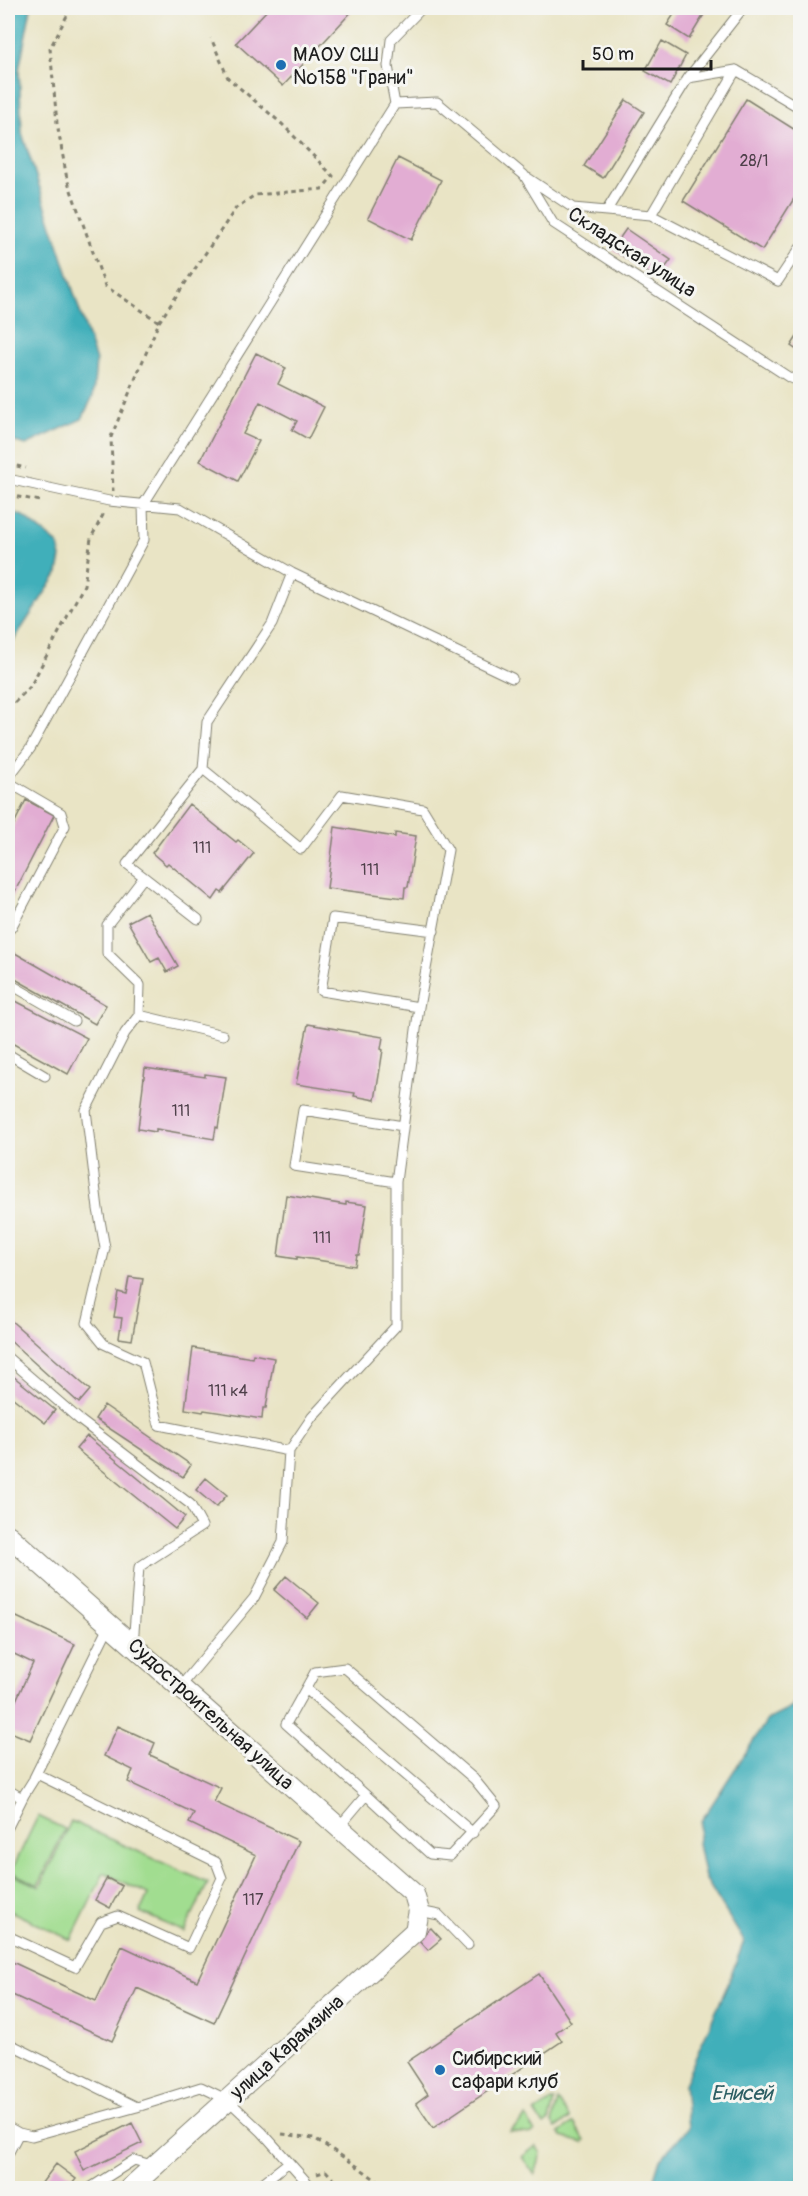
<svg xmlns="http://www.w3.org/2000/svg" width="808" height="2196" viewBox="0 0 808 2196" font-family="Pangolin,sans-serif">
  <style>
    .green { fill: #a1dd90; stroke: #5e7c56; stroke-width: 1.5 }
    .water { fill: #3fafba; stroke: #2e666b; stroke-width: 1.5 }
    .building { fill: #e2add3 }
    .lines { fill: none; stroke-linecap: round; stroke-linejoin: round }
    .service-casing { stroke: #828070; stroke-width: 11 }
    .minor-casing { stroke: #828070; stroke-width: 22 }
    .path { stroke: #828070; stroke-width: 3; stroke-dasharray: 4.5 4.5; stroke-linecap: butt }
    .service { stroke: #fff; stroke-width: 9 }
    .minor { stroke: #fff; stroke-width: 20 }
    .poi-dot { fill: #1f6fb2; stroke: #f6f6f2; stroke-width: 2 }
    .labels { text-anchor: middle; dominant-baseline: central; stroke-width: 6; stroke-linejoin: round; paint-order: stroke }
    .number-label { font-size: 16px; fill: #4e404a }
    .poi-label { font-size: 20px; fill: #1c1c1c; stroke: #f6f6f2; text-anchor: start }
    .street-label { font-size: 20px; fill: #1c1c1c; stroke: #f6f6f2 }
    .water-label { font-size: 21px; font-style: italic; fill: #2c5e63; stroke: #f6f6f2 }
  </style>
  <rect width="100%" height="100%" fill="#f6f6f2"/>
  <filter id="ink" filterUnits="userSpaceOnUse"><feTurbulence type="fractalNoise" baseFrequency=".0167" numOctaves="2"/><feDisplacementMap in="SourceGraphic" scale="12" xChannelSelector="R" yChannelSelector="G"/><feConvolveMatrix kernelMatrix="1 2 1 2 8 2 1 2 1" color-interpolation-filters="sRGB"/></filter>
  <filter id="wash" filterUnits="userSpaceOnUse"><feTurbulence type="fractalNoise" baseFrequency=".008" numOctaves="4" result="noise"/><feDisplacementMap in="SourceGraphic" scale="24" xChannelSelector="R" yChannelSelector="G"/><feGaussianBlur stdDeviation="1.35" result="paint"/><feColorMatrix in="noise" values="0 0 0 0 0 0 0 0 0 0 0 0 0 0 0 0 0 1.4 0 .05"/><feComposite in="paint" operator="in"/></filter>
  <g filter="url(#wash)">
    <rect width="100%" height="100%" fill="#e9e4c5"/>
    <!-- green -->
    <path class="green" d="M38 1816 65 1829 38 1885 11 1872Z
      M71 1821 208 1883 184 1932 140 1912 148 1894 104 1873 71 1940 8 1910V1881L11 1874 40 1887Z
      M552 2101H554L549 2121 544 2125 535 2112Z
      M558 2101 570 2119 556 2128 552 2123Z
      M526 2117 535 2131 532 2134 510 2132Z
      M574 2123 585 2141 583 2143 562 2137 559 2133Z
      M536 2146 541 2153 535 2175 522 2157Z"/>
    <!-- water -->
    <path class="water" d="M8 8H31L19 70 22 133 96 361 93 396 82 419 26 445 8 440Z
      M12 512 23 516 58 544 61 557 58 573 8 649V513Z
      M800 1694V2188H651L660 2159 688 2128 684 2084 727 1986 744 1941 705 1878 698 1844 701 1821 767 1720 791 1708Z"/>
    <g id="blocks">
      <!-- building -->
      <path class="building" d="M269 8H355L283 86 236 43Z
        M678 8H708L689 39 667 25Z
        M662 41 686 55 670 85 645 71Z
        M746 99 800 133V189L762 250 683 201Z
        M626 100 644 112 603 178 584 166Z
        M398 158 441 180 411 240 368 218Z
        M626 229 671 260 657 279 612 249Z
        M800 332V352L791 346Z
        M256 353 286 368 278 384 324 407 308 439 292 430 297 421 260 402 243 434 259 441 238 481 200 461Z
        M26 800 54 815 8 905V836Z
        M189 804 236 842 238 840 254 853 222 893 219 891 213 900 168 863 166 865 152 853Z
        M335 827 395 837V833L416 836 408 887H405L404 898 327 888Z
        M147 912 178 966 167 972 159 958 151 962 128 922Z
        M8 949 106 1005 95 1024 8 975Z
        M8 997 87 1038 68 1074 8 1041Z
        M308 1024 383 1037 381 1049 383 1050 375 1100 354 1096 355 1093 296 1084Z
        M145 1068 205 1077V1074L226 1077 218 1128 216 1127 214 1139 156 1129V1132L138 1129Z
        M286 1195 346 1205V1202L367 1205 359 1255H357L355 1266 297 1257V1259L278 1256Z
        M129 1277 143 1279 132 1340 119 1338 122 1318 114 1317 118 1292 126 1294Z
        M8 1318 90 1390 79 1403 8 1339Z
        M193 1348 252 1358 253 1354 274 1358 266 1408H263L262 1419 204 1410 203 1412 185 1409Z
        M8 1372 55 1410 45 1423 8 1394Z
        M104 1405 191 1465 183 1477 95 1419Z
        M87 1436 185 1517 175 1529 76 1449Z
        M206 1478 227 1495 216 1507 196 1490Z
        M286 1576 319 1603 307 1618 274 1590Z
        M8 1613 75 1644 30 1740 8 1731V1718L33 1663 8 1651Z
        M118 1726 155 1743 150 1755 221 1788 214 1802 299 1841 214 2023 137 1988 112 2041 8 1993V1960L96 2001 122 1946 197 1981 256 1855 189 1823 194 1813 128 1782 133 1770 104 1756Z
        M107 1878 122 1886 110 1908 95 1900Z
        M431 1928 441 1939 428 1950 418 1939Z
        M539 1974 571 2022 556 2032 562 2041 433 2128 416 2103 428 2094 407 2062Z
        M132 2123 142 2143 84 2171 75 2151Z
        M56 2164 76 2179 69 2188H38Z"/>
    </g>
  </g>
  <g filter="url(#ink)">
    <use href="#blocks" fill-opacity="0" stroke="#828070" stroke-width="1.5"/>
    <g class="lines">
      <defs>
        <path id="service" d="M422 8 391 40 388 66 395 104 437 102 524 175 553 223 790 378 800 382
          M736 70 800 108
          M528 178 573 208 651 215 736 70 688 78 743 8
          M607 210 688 78
          M651 215 778 281 800 248
          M8 479 109 501 180 508 292 573 512 678
          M203 769 301 849 342 795 423 809 448 850 419 1007 396 1182V1326L312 1417 289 1451 159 1425 143 1362 104 1344 87 1323 105 1248 98 1209 86 1110 125 1033 139 1015 140 985 107 953V925L144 877 127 864 203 769 207 722 272 624 292 573
          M8 778 30 749 144 540 143 505 395 104
          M8 782 61 813 65 826 11 928 8 927
          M144 877 198 919
          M8 983 74 1021
          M419 1007 321 991 333 918 434 931
          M139 1015 223 1035
          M8 1054 45 1076
          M396 1182 294 1166 303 1110 403 1126
          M8 1358 81 1421 190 1504 202 1526 139 1567 133 1645
          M180 1687 254 1598 283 1542 289 1451
          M306 1689 473 1833
          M34 1778 110 1624
          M8 1790 22 1798 37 1774 216 1862 222 1878 189 1948 118 1916 101 1922 75 1967 8 1936
          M8 1827 24 1795
          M339 1827 366 1795 430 1854 450 1856 496 1806 474 1779 345 1668 315 1672 286 1724 366 1795
          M419 1911 439 1915 468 1945
          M8 2043 137 2107 201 2087 228 2100 262 2132 312 2188
          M8 2127 19 2133 8 2154
          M19 2133 32 2136 137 2107
          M90 2188 134 2160 155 2166
          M256 2188 289 2162"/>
        <path id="minor" d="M8 1535 414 1894 419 1911 415 1931 130 2188"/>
      </defs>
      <!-- service casing -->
      <use href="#service" class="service-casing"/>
      <!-- minor casing -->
      <use href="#minor" class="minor-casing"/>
      <!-- path -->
      <path class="path" d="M71 8 50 48 57 123 67 179 105 286 159 322 111 437 113 491
        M159 322 236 208 255 195 322 189 333 176 282 124 228 78 211 38
        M8 464 26 468
        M8 495 40 501
        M8 709 30 687 84 585 91 538 104 513
        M282 2134 314 2138 354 2164 387 2188
        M317 2174 326 2171 342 2188"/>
      <!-- service -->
      <use href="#service" class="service"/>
      <!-- minor -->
      <use href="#minor" class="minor"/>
    </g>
  </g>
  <!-- markers -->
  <g class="poi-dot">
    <circle cx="281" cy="65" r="6"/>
    <circle cx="440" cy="2070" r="6"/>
  </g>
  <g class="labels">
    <!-- number labels -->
    <g class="number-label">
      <text x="754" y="161">28/1</text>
      <text x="202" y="848">111</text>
      <text x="370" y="870">111</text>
      <text x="181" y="1111">111</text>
      <text x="322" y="1238">111</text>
      <text x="228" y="1391">111 к4</text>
      <text x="253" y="1900">117</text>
    </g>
    <!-- poi labels -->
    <g class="poi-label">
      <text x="293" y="54">МАОУ СШ<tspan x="293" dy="23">№158 "Грани"</tspan></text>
      <text x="452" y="2058">Сибирский<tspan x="452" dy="23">сафари клуб</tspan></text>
    </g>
    <!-- street labels -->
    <g class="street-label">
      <text transform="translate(632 252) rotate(33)">Складская улица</text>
      <text transform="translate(211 1714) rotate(42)">Судостроительная улица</text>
      <text transform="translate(287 2047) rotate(-42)">улица Карамзина</text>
    </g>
    <!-- water labels -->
    <g class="water-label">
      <text x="742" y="2093">Енисей</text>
    </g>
  </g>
  <!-- margin -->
  <rect width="808" height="2196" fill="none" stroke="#f6f6f2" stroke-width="30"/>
  <!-- scale -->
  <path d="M583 60v9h128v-9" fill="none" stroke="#1c1c1c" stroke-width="3"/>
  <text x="592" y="60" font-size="18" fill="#1c1c1c" stroke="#f6f6f2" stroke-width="4.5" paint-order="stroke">50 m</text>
</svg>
